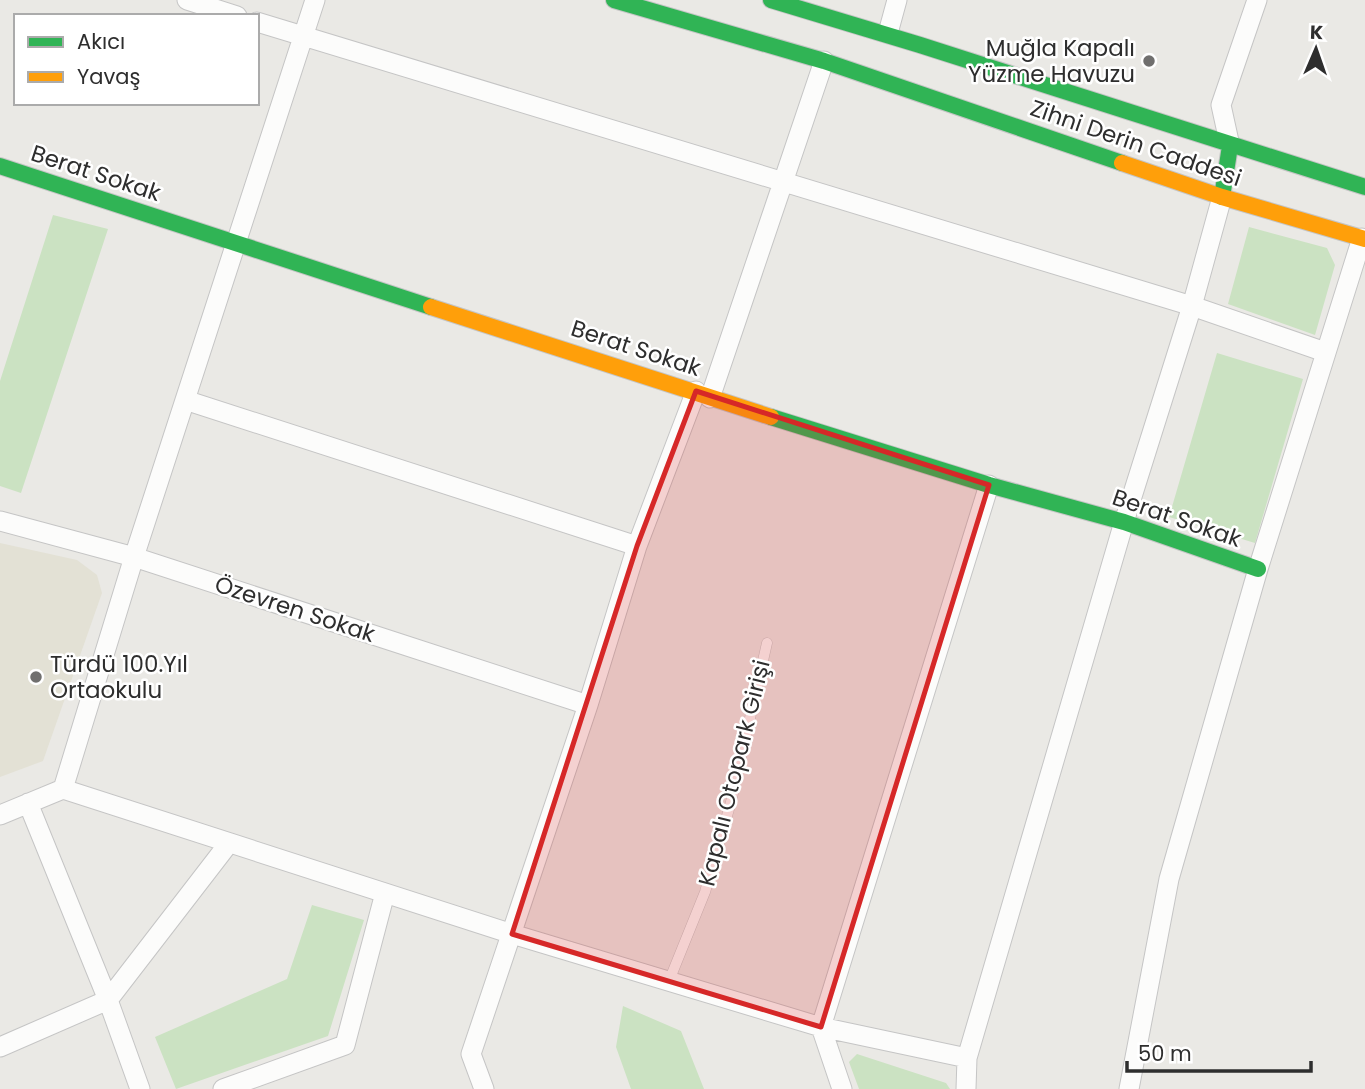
<svg xmlns="http://www.w3.org/2000/svg" width="1365" height="1089" viewBox="0 0 1365 1089" font-family="Poppins,sans-serif">
  <style>
    .education { fill: #e3e1d5 }
    .green { fill: #cbe2c2 }
    .lines { fill: none; stroke-linecap: round; stroke-linejoin: round }
    .lane-casing { stroke: #c5c5c5; stroke-width: 11 }
    .street-casing { stroke: #c5c5c5; stroke-width: 21 }
    .fast-casing { stroke: #c5c5c5; stroke-width: 18 }
    .slow-casing { stroke: #c5c5c5; stroke-width: 18 }
    .lane { stroke: #fcfcfb; stroke-width: 10 }
    .street { stroke: #fcfcfb; stroke-width: 19 }
    .fast { stroke: #30b455; stroke-width: 16 }
    .slow { stroke: #ff9f0a; stroke-width: 16 }
    .marked { fill: #d62828; fill-opacity: 0.2; stroke: #d62828; stroke-width: 5; stroke-linejoin: round }
    .poi-dot { fill: #706f6e; stroke: #fff; stroke-width: 2.5 }
    .labels { text-anchor: middle; dominant-baseline: central; stroke-width: 5; stroke-linejoin: round; paint-order: stroke }
    .poi-label { font-size: 23px; fill: #2e2e2e; stroke: #fff; text-anchor: end }
    .street-label { font-size: 23px; fill: #2e2e2e; stroke: #fff }
  </style>
  <rect width="100%" height="100%" fill="#eae9e5"/>
  <!-- education -->
  <path class="education" d="M0 543 77 560 97 575 102 593 43 761 0 777Z"/>
  <!-- green -->
  <path class="green" d="M53 215 108 229 21 493 0 486V381Z
    M1249 227 1327 248 1335 265 1315 335 1228 304Z
    M1217 353 1303 379 1255 543 1169 517Z
    M312 905 364 920 328 1036 176 1089 155 1037 287 979Z
    M623 1006 681 1031 704 1089H631L616 1047Z
    M857 1054 946 1083 950 1089H859L849 1062Z"/>
  <g class="lines">
    <defs>
      <path id="lane" d="M669 981 705 892 731 802 767 643"/>
      <path id="street" d="M187 0 237 16
        M257 22 1192 306 1325 352
        M888 33 897 0
        M1230 146 1221 105 1257 0
        M710 398 824 61
        M185 400 637 546
        M0 521 134 557 588 705
        M63 789 512 934 821 1027 967 1058
        M28 803 108 1000 140 1089
        M0 815 63 789 134 557 315 0
        M0 1047 108 1000 229 843
        M223 1089 345 1045 385 893
        M484 1089 471 1054 588 705 637 546 696 391
        M842 1089 821 1027 989 485
        M966 1089 967 1058 1124 522 1192 306 1222 197
        M1129 1089 1169 879 1258 569 1362 238"/>
      <path id="fast" d="M614 0 824 61 1122 163
        M771 0 920 45 1365 187
        M0 166 431 307
        M1222 197 1230 146
        M771 417 989 485 1124 522 1258 569"/>
      <path id="slow" d="M1122 163 1222 197 1365 239
        M431 307 771 417"/>
    </defs>
    <!-- lane casing -->
    <use href="#lane" class="lane-casing"/>
    <!-- street casing -->
    <use href="#street" class="street-casing"/>
    <!-- fast casing -->
    <use href="#fast" class="fast-casing"/>
    <!-- slow casing -->
    <use href="#slow" class="slow-casing"/>
    <!-- lane -->
    <use href="#lane" class="lane"/>
    <!-- street -->
    <use href="#street" class="street"/>
    <!-- fast -->
    <use href="#fast" class="fast"/>
    <!-- slow -->
    <use href="#slow" class="slow"/>
  </g>
  <!-- marked area -->
  <path class="marked" d="M696 391 989 485 821 1027 512 934 637 546Z"/>
  <!-- markers -->
  <g class="poi-dot">
    <circle cx="1149" cy="61" r="7"/>
    <circle cx="36" cy="677" r="7"/>
  </g>
  <g class="labels">
    <!-- poi labels -->
    <g class="poi-label">
      <text x="1135" y="48">Muğla Kapalı<tspan x="1135" dy="26">Yüzme Havuzu</tspan></text>
      <text x="50" y="664" text-anchor="start">Türdü 100.Yıl<tspan x="50" dy="26">Ortaokulu</tspan></text>
    </g>
    <!-- street labels -->
    <g class="street-label">
      <text transform="translate(1136 143) rotate(19)">Zihni Derin Caddesi</text>
      <text transform="translate(96 173) rotate(18)">Berat Sokak</text>
      <text transform="translate(636 348) rotate(18)">Berat Sokak</text>
      <text transform="translate(1177 518) rotate(19)">Berat Sokak</text>
      <text transform="translate(295 609) rotate(18)">Özevren Sokak</text>
      <text transform="translate(734 773) rotate(-76)">Kapalı Otopark Girişi</text>
    </g>
  </g>
  <!-- legend -->
  <rect x="14" y="14" width="245" height="91" fill="#ffffff" stroke="#ababab" stroke-width="2"/>
  <rect x="28" y="37" width="35" height="10" fill="#30b455" stroke="#ababab" stroke-width="2"/>
  <text x="77" y="49" font-size="21" fill="#2e2e2e">Akıcı</text>
  <rect x="28" y="72" width="35" height="10" fill="#ff9f0a" stroke="#ababab" stroke-width="2"/>
  <text x="77" y="84" font-size="21" fill="#2e2e2e">Yavaş</text>
  <!-- north arrow -->
  <g transform="translate(1316 49) rotate(2)" stroke="#ffffff" stroke-width="5" paint-order="stroke">
  <path d="M0-5L12 26L0 18L-12 26Z" fill="#2e2e2e"/>
  <text y="-10" font-size="19" font-weight="bold" text-anchor="middle" fill="#2e2e2e">K</text>
  </g>
  <!-- scale -->
  <path d="M1127 1061v10h184v-10" fill="none" stroke="#2e2e2e" stroke-width="3.5"/>
  <text x="1138" y="1061" font-size="21" fill="#2e2e2e" stroke="#ffffff" stroke-width="5" paint-order="stroke">50 m</text>
</svg>
